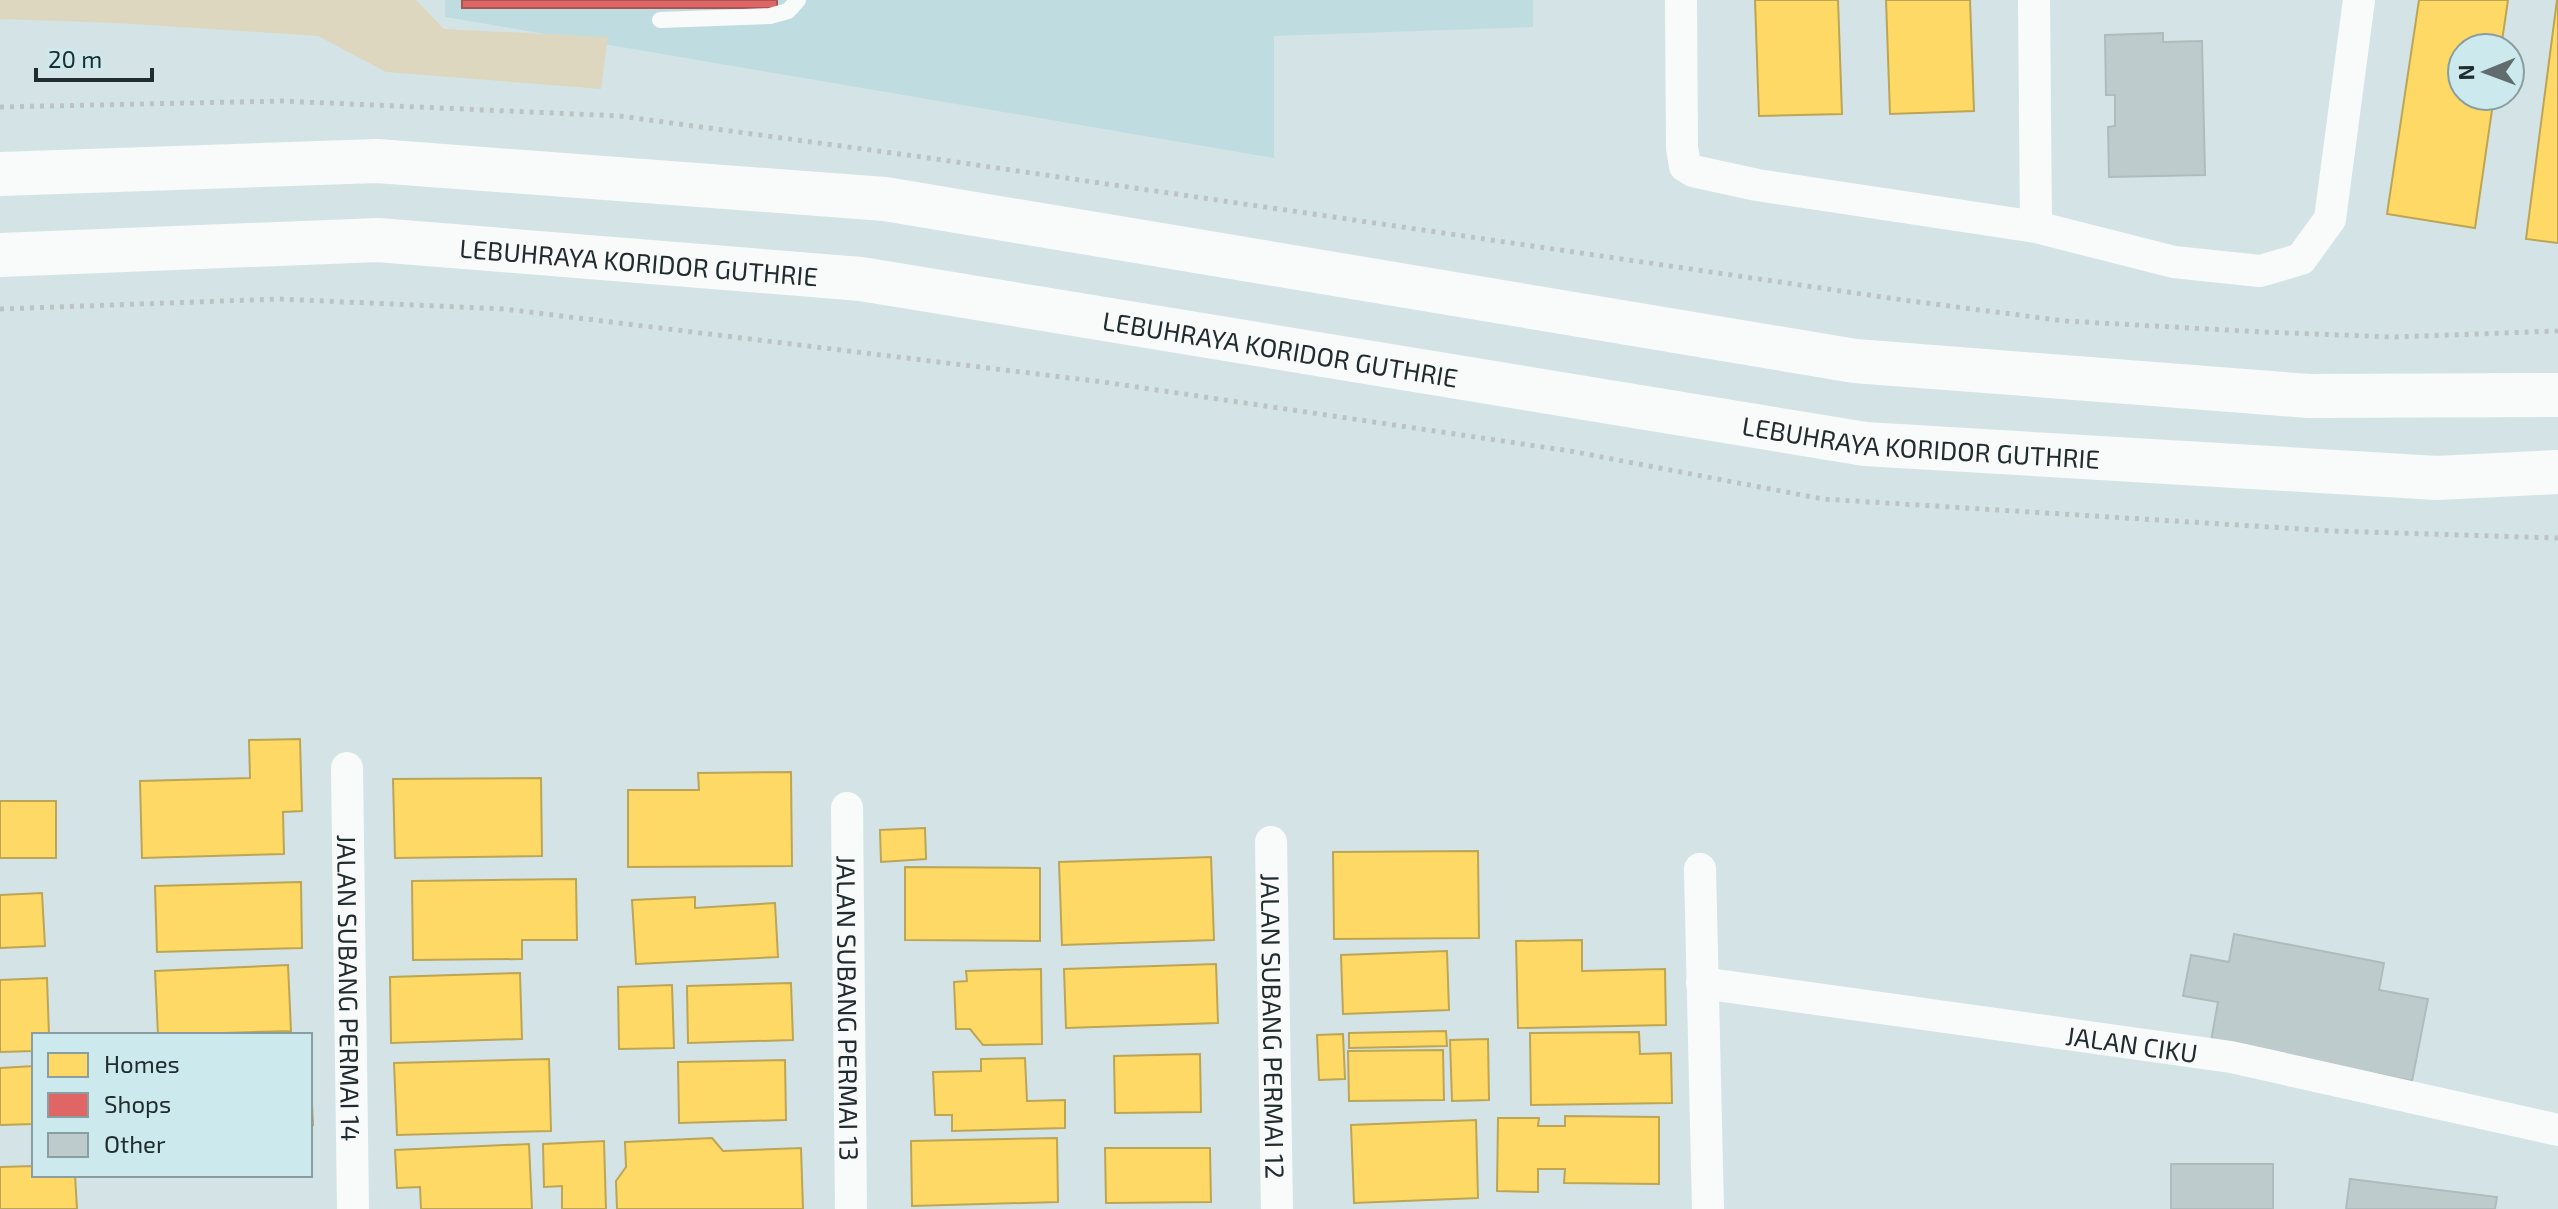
<svg xmlns="http://www.w3.org/2000/svg" width="2558" height="1209" viewBox="0 0 2558 1209" font-family="'Exo 2',sans-serif">
  <style>
    .built { fill: #bfdce0 }
    .green { fill: #ddd7c0 }
    .homes { fill: #ffd966; stroke: #bca555; stroke-width: 2 }
    .shops { fill: #e06666; stroke: #a75555; stroke-width: 2 }
    .building { fill: #becbcc; stroke: #afbbbd; stroke-width: 2 }
    .lines { fill: none; stroke-linecap: round; stroke-linejoin: round }
    .path { stroke: #bdc3c4; stroke-width: 5; stroke-dasharray: 4 6; stroke-linecap: butt }
    .lane { stroke: #f9fbfb; stroke-width: 16 }
    .street { stroke: #f9fbfb; stroke-width: 32 }
    .highway { stroke: #f9fbfb; stroke-width: 44 }
    .labels { text-anchor: middle; dominant-baseline: central; stroke-width: 8; stroke-linejoin: round; paint-order: stroke }
    .street-label { font-size: 26px; fill: #212c2e; stroke: #cceaee }
  </style>
  <rect width="100%" height="100%" fill="#d4e4e6"/>
  <!-- built -->
  <path class="built" d="M445 0H1533V27L1274 36V158L445 17Z"/>
  <!-- green -->
  <path class="green" d="M0 0H416L444 29 608 37 601 89 386 72 318 36 117 23 0 19Z"/>
  <!-- homes -->
  <path class="homes" d="M1755 0H1838L1842 114 1759 116Z
    M1886 0H1970L1974 111 1890 114Z
    M2419 0H2508L2501 48H2462V96H2494L2475 228 2387 214Z
    M2557 0H2558V243L2526 239Z
    M300 739 302 811 283 812 284 854 142 858 140 781 250 778 249 740Z
    M791 772 792 866 628 867V790H699L698 773Z
    M541 778 542 856 395 858 393 779Z
    M0 801H56V858H0Z
    M925 828 926 859 881 862 880 830Z
    M1478 851 1479 938 1334 939 1333 852Z
    M1211 857 1214 940 1062 945 1059 862Z
    M905 867 1040 868V941L905 940Z
    M576 879 577 940H522V959L413 960 412 881Z
    M301 882 302 948 157 952 155 886Z
    M42 893 45 946 0 948V895Z
    M695 897V908L775 903 778 957 636 964 632 900Z
    M1582 940V971L1665 969 1666 1025 1518 1028 1516 941Z
    M1447 951 1449 1010 1343 1014 1341 955Z
    M1216 964 1218 1023 1066 1028 1064 969Z
    M288 965 291 1031 158 1035 155 971Z
    M1041 969 1042 1044 983 1045 970 1029H956L954 982 967 981 966 971Z
    M520 973 522 1039 391 1043 390 977Z
    M47 978 49 1035H34V1051L0 1052V980Z
    M791 983 793 1040 688 1043 687 986Z
    M672 985 674 1048 619 1049 618 987Z
    M1446 1031 1447 1046 1349 1048V1033Z
    M1639 1032 1640 1054 1671 1053 1672 1103 1531 1105 1530 1033Z
    M1343 1034 1345 1079 1319 1080 1317 1035Z
    M1488 1039 1489 1100 1452 1101 1450 1040Z
    M1443 1050 1444 1100 1349 1101 1348 1051Z
    M1200 1054 1201 1112 1115 1113 1114 1056Z
    M1025 1058 1027 1101 1065 1100V1128L952 1131V1115H935L933 1072 981 1071V1059Z
    M549 1059 551 1131 397 1135 394 1063Z
    M785 1060 786 1120 679 1123 678 1062Z
    M310 1061 313 1125H310Z
    M34 1066V1124L0 1125V1068Z
    M1565 1116 1659 1117V1184L1564 1183 1565 1169H1538V1192L1497 1191 1498 1118H1539L1538 1126H1565Z
    M1476 1120 1478 1198 1354 1203 1351 1125Z
    M712 1138 723 1151 801 1148 803 1209H617L616 1181 626 1167 625 1142Z
    M1057 1138 1058 1202 912 1206 911 1141Z
    M604 1141 606 1209H562V1186L544 1187 543 1144Z
    M529 1144 532 1209H421L420 1187 397 1188 395 1150Z
    M1105 1148H1210L1211 1202 1106 1203Z
    M34 1166V1175H75L77 1209H0V1167Z"/>
  <!-- shops -->
  <path class="shops" d="M462 0H777V8H462Z"/>
  <!-- building -->
  <path class="building" d="M2163 33V42L2202 41 2205 175 2109 177 2108 127 2115 126V95H2106L2105 35Z
    M2234 934 2384 963 2379 990 2428 999 2412 1081 2211 1041 2218 1002 2183 996 2191 955 2229 962Z
    M2171 1164H2273V1209H2171Z
    M2350 1179 2497 1197 2495 1209H2346Z"/>
  <g class="lines">
    <!-- path -->
    <path class="path" d="M0 107 283 101 620 116 922 157 1903 300 2065 321 2263 332 2394 337 2558 331
      M0 309 279 299 504 309 1103 382 1570 451 1823 499 2333 531 2558 538"/>
    <!-- lane -->
    <path class="lane" d="M660 20 770 16 788 11 798 0"/>
    <!-- street -->
    <g class="street">
      <path d="M1681 0 1682 148 1685 166 1693 171 1757 185 2036 227 2174 262 2260 271 2301 259 2330 219 2359 0"/>
      <path d="M2034 0 2036 227"/>
      <path id="s1" d="M347 768 353 1209"/>
      <path id="s2" d="M847 808 851 1209"/>
      <path id="s3" d="M1271 842 1277 1209"/>
      <path d="M1700 869 1708 1209"/>
      <path id="s4" d="M1702 983 2231 1057 2558 1130"/>
    </g>
    <!-- highway -->
    <g class="highway">
      <path d="M0 174 377 161 885 199 1855 361 2309 396 2558 395"/>
      <path id="s5" d="M0 255 378 240 861 279 1865 444 2437 478 2558 472"/>
    </g>
  </g>
  <g class="labels">
    <!-- street labels -->
    <g class="street-label">
      <text stroke="none"><textPath href="#s5" startOffset="640">LEBUHRAYA KORIDOR GUTHRIE</textPath></text>
      <text stroke="none"><textPath href="#s5" startOffset="1288">LEBUHRAYA KORIDOR GUTHRIE</textPath></text>
      <text stroke="none"><textPath href="#s5" startOffset="1936">LEBUHRAYA KORIDOR GUTHRIE</textPath></text>
      <text stroke="none"><textPath href="#s1" startOffset="220">JALAN SUBANG PERMAI 14</textPath></text>
      <text stroke="none"><textPath href="#s2" startOffset="200">JALAN SUBANG PERMAI 13</textPath></text>
      <text stroke="none"><textPath href="#s3" startOffset="184">JALAN SUBANG PERMAI 12</textPath></text>
      <text stroke="none"><textPath href="#s4" startOffset="434">JALAN CIKU</textPath></text>
    </g>
  </g>
  <!-- legend -->
  <rect x="32" y="1033" width="280" height="144" fill="#cceaee" stroke="#889ea1" stroke-width="2"/>
  <rect x="48" y="1053" width="40" height="24" fill="#ffd966" stroke="#889ea1" stroke-width="2"/>
  <text x="104" y="1073" font-size="24" fill="#212c2e">Homes</text>
  <rect x="48" y="1093" width="40" height="24" fill="#e06666" stroke="#889ea1" stroke-width="2"/>
  <text x="104" y="1113" font-size="24" fill="#212c2e">Shops</text>
  <rect x="48" y="1133" width="40" height="24" fill="#becbcc" stroke="#889ea1" stroke-width="2"/>
  <text x="104" y="1153" font-size="24" fill="#212c2e">Other</text>
  <!-- north arrow -->
  <g transform="translate(2486 72) rotate(269)"><circle r="38" fill="#cceaee" stroke="#889ea1" stroke-width="2"/>
  <path d="M0-6L14 30L0 20L-14 30Z" fill="#606c6e"/>
  <text y="-12" font-size="22" font-weight="bold" text-anchor="middle" fill="#212c2e">N</text>
  </g>
  <!-- scale -->
  <path d="M36 68v12h116v-12" fill="none" stroke="#212c2e" stroke-width="4"/>
  <text x="48" y="68" font-size="24" fill="#212c2e" stroke="#cceaee" stroke-width="6" paint-order="stroke">20 m</text>
</svg>
